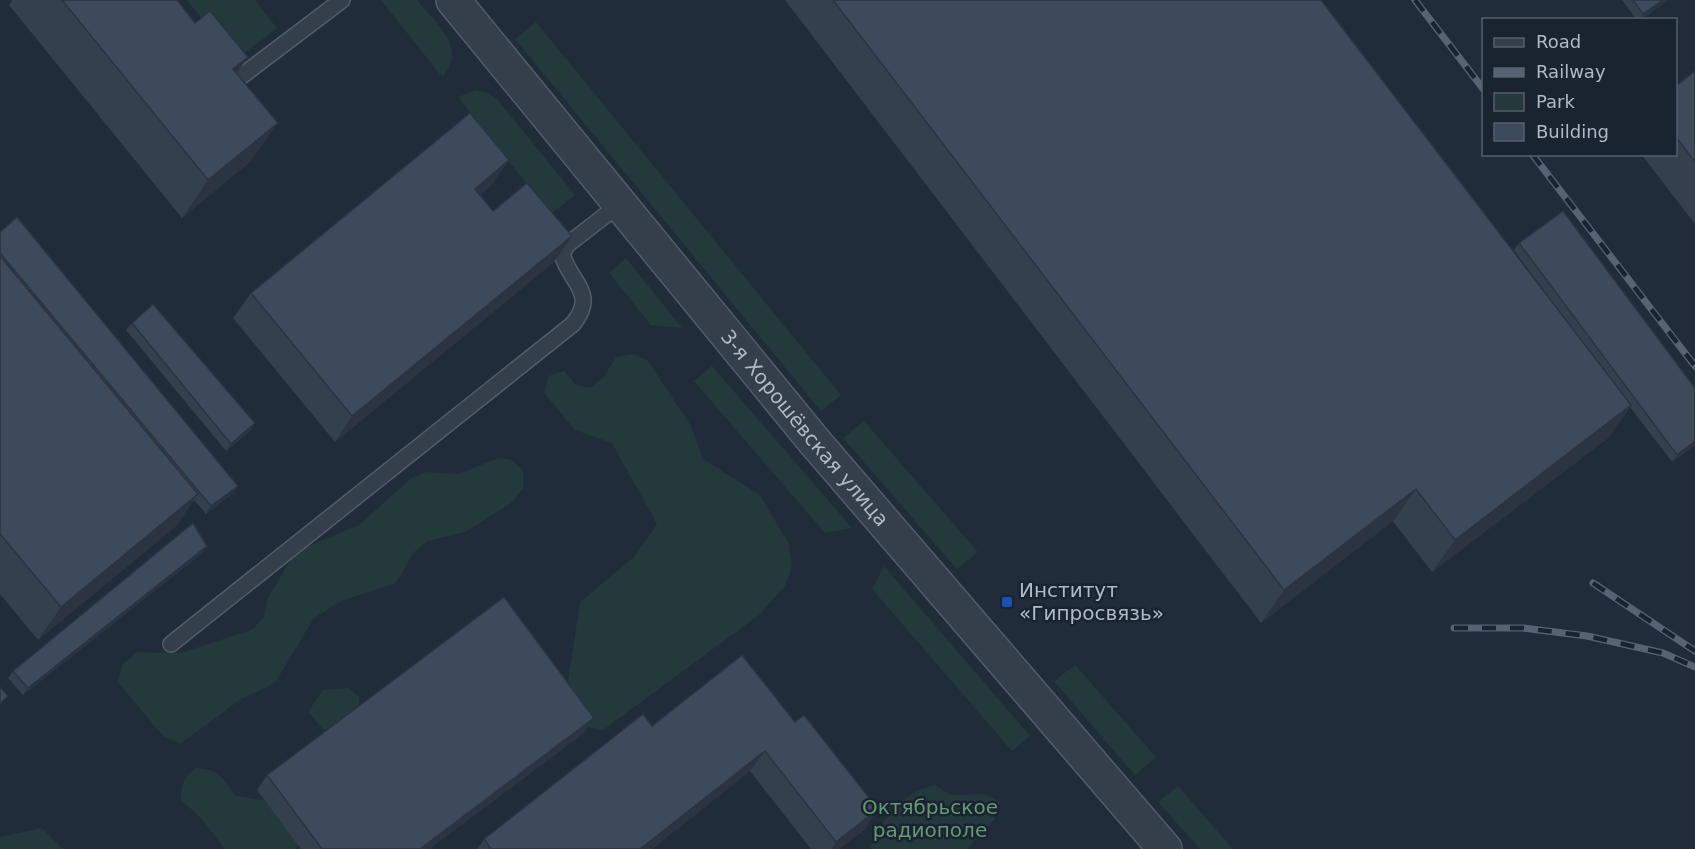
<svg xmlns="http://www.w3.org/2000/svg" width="1695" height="849" viewBox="0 0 1695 849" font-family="'DejaVu Sans',sans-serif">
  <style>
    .green { fill: #23393c }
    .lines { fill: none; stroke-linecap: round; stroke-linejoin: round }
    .service-casing { stroke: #535c69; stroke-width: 18 }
    .tertiary-casing { stroke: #535c69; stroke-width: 36 }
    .service { stroke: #353e4b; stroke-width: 15 }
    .tertiary { stroke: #353e4b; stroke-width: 33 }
    .rail-casing { stroke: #576273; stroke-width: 7 }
    .rail { stroke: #1a2330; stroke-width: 4.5; stroke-dasharray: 14; stroke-linecap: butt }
    .wall { fill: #34404e }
    .shaded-wall { fill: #2b3440 }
    .building { fill: #3d4a5b; stroke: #2b3440; stroke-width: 1.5 }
    .transit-dot { fill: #1a4fb4; stroke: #1a2330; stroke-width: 2 }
    .labels { text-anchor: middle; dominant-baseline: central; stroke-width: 5; stroke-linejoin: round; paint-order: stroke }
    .street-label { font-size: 20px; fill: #b0b9c7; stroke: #1a2330 }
    .poi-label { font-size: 20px; fill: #b0b9c7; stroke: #1a2330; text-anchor: start }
    .park-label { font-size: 20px; fill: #669972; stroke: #1a2330 }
  </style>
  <rect width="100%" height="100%" fill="#212c3b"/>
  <!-- green -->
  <path class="green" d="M187 0H255L277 28 235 61Z
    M381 0H417C436 23 468 48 442 77Z
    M536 22 841 395 821 411 515 39Z
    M476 90 487 93 497 99 575 195 551 214 458 97Z
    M626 258 682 328 651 325 609 273Z
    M633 354 648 361 691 426 703 459 760 495 789 544 792 567 785 586 759 615 603 730 573 724 565 701 580 602 634 557 657 524 612 443 575 430 544 393 548 376 564 371 576 385 590 388 603 378 616 357Z
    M712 366 852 528 825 533 694 381Z
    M864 421 978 552 957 569 843 438Z
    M498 458 510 459 523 470V489L511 503 465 532 428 541 414 552 396 583 341 601 314 618 275 683 241 699 180 744 162 735 117 681 123 664 137 652 181 653 251 630 264 618 267 600 295 552 359 525 410 479 425 472 459 474Z
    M884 566 1030 736 1012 751 872 589Z
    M1075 665 1156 757 1135 775 1054 681Z
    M348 688 359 697 360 722 324 730 308 712 323 690Z
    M196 768C219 769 223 779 236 796L263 800 282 809 299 840 296 849H225L200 817 181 800C181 784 184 777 196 768Z
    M935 785 950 795 985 794 1000 802 994 820 967 849H870C882 818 902 792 935 785Z
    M1178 786 1233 849H1200L1158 802Z
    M42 828 63 849H0V837Z"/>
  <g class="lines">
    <defs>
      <path id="service" d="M239 78 342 0
        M171 644 573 324C598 293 570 283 562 254L567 245 620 204"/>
      <g id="tertiary">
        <path id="s1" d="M453 0 814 441 1165 849"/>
      </g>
    </defs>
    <!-- service casing -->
    <use href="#service" class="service-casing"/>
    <!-- tertiary casing -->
    <use href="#tertiary" class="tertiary-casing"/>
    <!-- service -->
    <use href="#service" class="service"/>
    <!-- tertiary -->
    <use href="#tertiary" class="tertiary"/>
    <defs>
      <path id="rail" d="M1415 0 1484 90
        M1532 154 1695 366
        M1593 583 1695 651
        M1454 628H1523L1587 636 1663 653 1695 667"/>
    </defs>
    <!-- rail casing -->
    <use href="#rail" class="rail-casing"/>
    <!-- rail -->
    <use href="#rail" class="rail"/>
  </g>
  <!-- wall -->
  <path class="wall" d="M12 0H177L236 73 251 161 182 218 9 5Z
    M785 0H1321L1557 308 1514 250 1519 243 1695 445 1672 462 1630 407 1608 438 1432 572 1393 521 1261 623Z
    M1622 0H1668L1641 20H1637Z
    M1695 71V224L1641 154H1676V86Z
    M491 186 480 195 493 211 572 236 554 262 335 442 233 318 251 293Z
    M0 232 238 486 233 493 206 514 194 500 175 527 38 640 0 594Z
    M132 323 255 423 250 431 226 451 126 330Z
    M202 553 23 695 8 678 13 671Z
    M594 718 584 733 429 849H301L257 790 267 775Z
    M795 722 878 809 864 830 839 849H811L750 771 652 849H477L484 839 652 726Z"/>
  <!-- shaded-wall -->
  <path class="shaded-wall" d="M1663 0H1668L1641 20H1640L1643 14Z
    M248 57 221 95 233 69Z
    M278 123 251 161 182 218 208 180Z
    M509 160 491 186 457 214 475 189Z
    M572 236 554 262 335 442 352 416Z
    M1631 405 1608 438 1432 572 1455 540Z
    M255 423 250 431 226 451 231 444Z
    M1695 441V445L1672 462 1677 455Z
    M238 486 233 493 206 514 211 506Z
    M1416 489 1393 521 1261 623 1284 590Z
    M198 494 175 527 38 640 61 607Z
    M207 546 202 553 23 695 28 688Z
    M594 718 584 733 429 849H420Z
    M765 751 750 771 652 849H640Z
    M878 809 864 830 839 849H832L836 842Z"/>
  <!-- building -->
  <path class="building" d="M62 0H177L195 23 210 11 248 57 233 69 278 123 208 180Z
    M833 0H1321L1631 405 1455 540 1416 489 1284 590Z
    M1633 0H1663L1643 14Z
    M1695 71V162L1676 137V86Z
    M470 113 509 160 475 189 493 211 527 183 572 236 352 416 251 293Z
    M1563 211 1695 388V441L1677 455 1519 243Z
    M17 217 238 486 211 506 0 253V232Z
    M0 256 198 494 61 607 0 534Z
    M153 304 255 423 231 444 132 323Z
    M193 523 207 546 28 688 13 671Z
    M504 597 594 718 420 849H322L267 775Z
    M742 655 795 722 804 715 878 809 836 842 765 751 640 849H491L484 839 643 714 652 726Z
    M0 687 8 696 0 704Z"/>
  <!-- markers -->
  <rect class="transit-dot" x="1001" y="596" width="12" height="12" rx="3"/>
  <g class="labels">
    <!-- street labels -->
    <g class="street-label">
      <text stroke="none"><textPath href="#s1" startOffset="554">3-я Хорошёвская улица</textPath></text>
    </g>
    <!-- poi labels -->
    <g class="poi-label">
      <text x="1019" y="590">Институт<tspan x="1019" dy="23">«Гипросвязь»</tspan></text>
    </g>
    <!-- park labels -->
    <g class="park-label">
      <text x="930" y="807">Октябрьское<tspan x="930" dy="23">радиополе</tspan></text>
    </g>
  </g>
  <!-- legend -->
  <rect x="1482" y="18" width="195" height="138" fill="#1a2330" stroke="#565f6c" stroke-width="1.5"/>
  <rect x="1494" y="38" width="30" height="9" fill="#353e4b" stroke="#565f6c" stroke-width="1.5"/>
  <text x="1536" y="48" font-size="18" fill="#b0b9c7">Road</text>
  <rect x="1494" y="68" width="30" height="9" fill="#576273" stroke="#565f6c" stroke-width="1.5"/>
  <text x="1536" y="78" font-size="18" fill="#b0b9c7">Railway</text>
  <rect x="1494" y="93" width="30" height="18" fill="#23393c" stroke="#565f6c" stroke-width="1.5"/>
  <text x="1536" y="108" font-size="18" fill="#b0b9c7">Park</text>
  <rect x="1494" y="123" width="30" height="18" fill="#3d4a5b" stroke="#565f6c" stroke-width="1.5"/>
  <text x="1536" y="138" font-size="18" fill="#b0b9c7">Building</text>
</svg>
